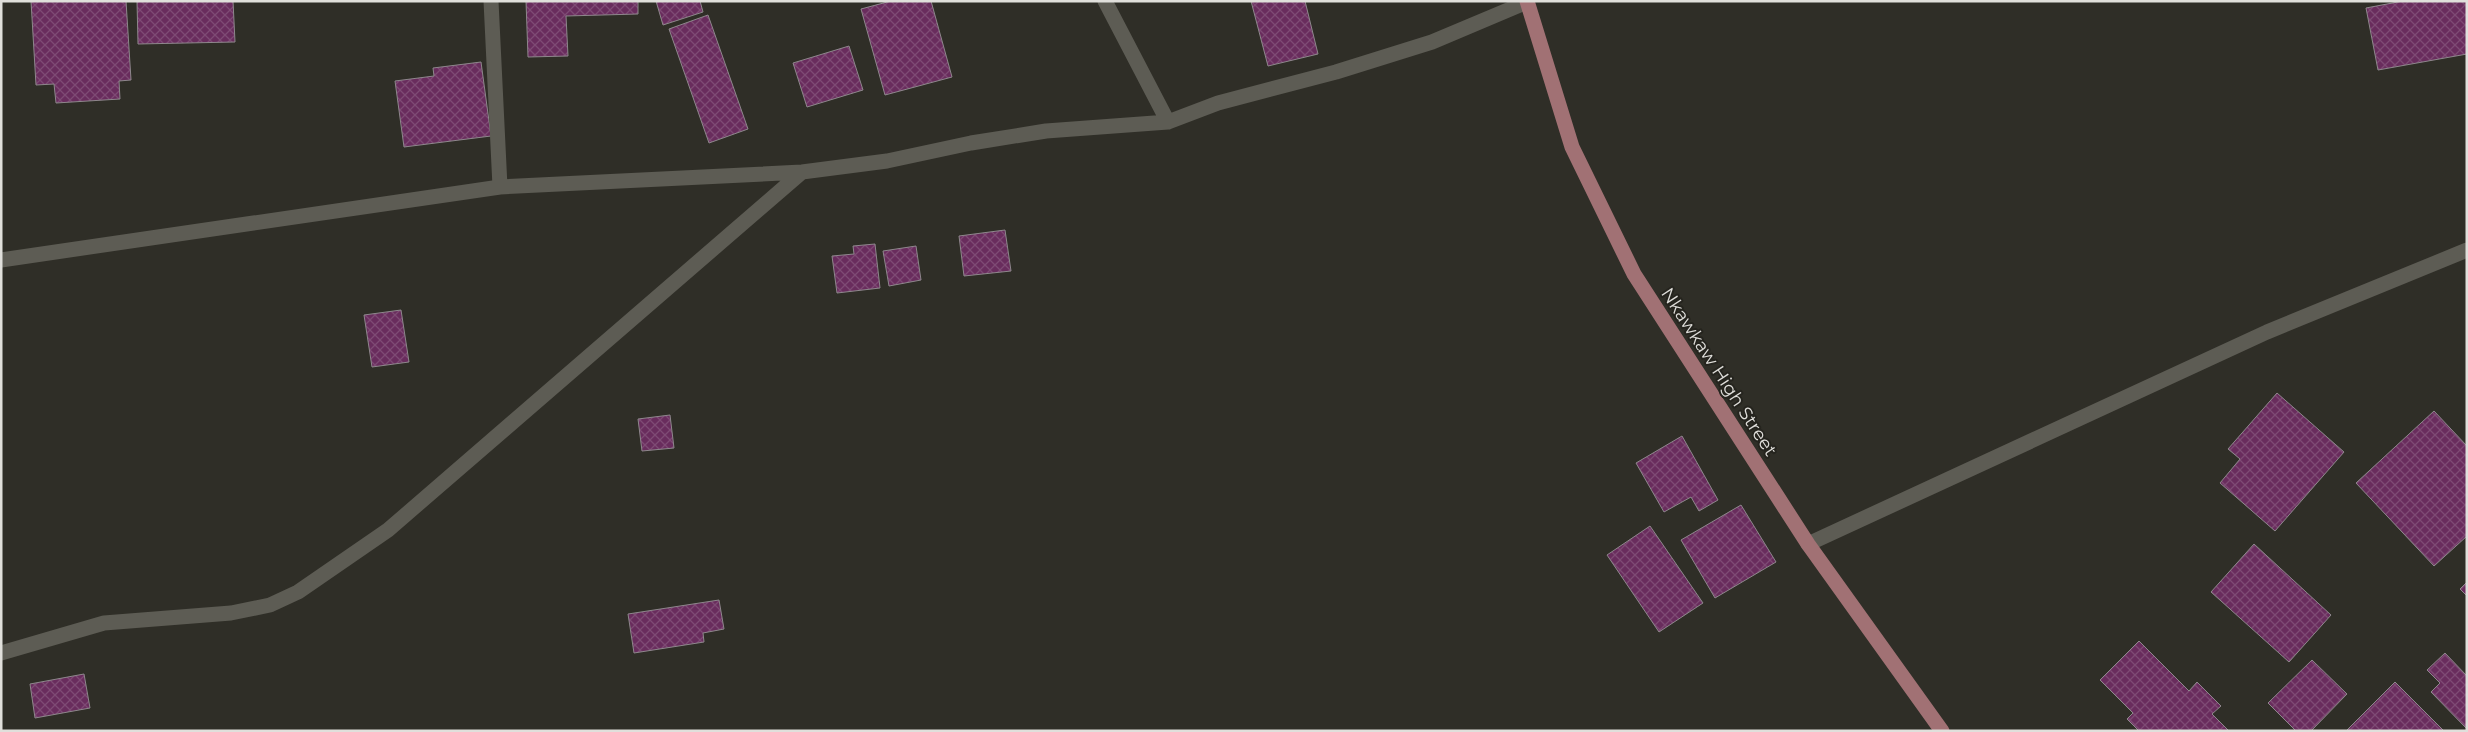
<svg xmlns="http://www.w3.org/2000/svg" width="2468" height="732" viewBox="0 0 2468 732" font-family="Montserrat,sans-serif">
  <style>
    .building { fill: url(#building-cross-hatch); stroke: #8e878c }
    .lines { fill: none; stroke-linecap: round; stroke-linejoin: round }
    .minor { stroke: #5d5c54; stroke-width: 15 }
    .major { stroke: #a17174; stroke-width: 15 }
    .labels { text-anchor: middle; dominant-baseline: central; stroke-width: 4; stroke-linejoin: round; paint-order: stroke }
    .street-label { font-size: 18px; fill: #e0dfdb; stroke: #25241e }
  </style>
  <defs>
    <pattern id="building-cross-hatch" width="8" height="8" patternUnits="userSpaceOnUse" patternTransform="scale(1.25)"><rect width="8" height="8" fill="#692c5d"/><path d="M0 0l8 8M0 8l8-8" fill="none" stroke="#7e4a74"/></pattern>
  </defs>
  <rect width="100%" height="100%" fill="#2f2e27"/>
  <!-- building -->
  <path class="building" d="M31 1H126L131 80 119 81 120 99 56 103 54 84 36 85Z
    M137 1H233L235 42 138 44Z
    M526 1H638V14L566 16 568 56 528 57Z
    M656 1H700L703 12 663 25Z
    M891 1H931L952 77 885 95 861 9Z
    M1251 1H1305L1318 54 1268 66Z
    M2403 1H2467V54L2378 70 2366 8Z
    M708 15 748 129 709 143 669 29Z
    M849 46 863 90 807 107 793 63Z
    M481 62 491 136 404 147 395 81 434 76 433 68Z
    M1005 230 1011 271 964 276 959 236Z
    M875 244 880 288 837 293 832 256 854 254 853 246Z
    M916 246 921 280 889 286 883 251Z
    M401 310 409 362 372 367 364 315Z
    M2277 393 2344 452 2275 531 2220 483 2240 459 2228 449Z
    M2434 411 2467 446V536L2434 566 2356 483Z
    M670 415 674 448 642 451 638 419Z
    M1682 436 1718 500 1699 511 1691 497 1664 512 1636 463Z
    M1741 505 1776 562 1715 598 1681 540Z
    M1650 526 1703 603 1659 632 1607 555Z
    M2254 544 2331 615 2289 662 2211 592Z
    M2467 582V596L2460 589Z
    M719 600 724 629 703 633 704 642 634 653 628 614Z
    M2139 641 2189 691 2197 682 2221 706 2212 714 2229 731H2139L2127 719 2133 713 2100 680Z
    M2445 653 2467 676V729L2431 692 2440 683 2427 670Z
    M2312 660 2347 694 2311 731H2296L2268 703Z
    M84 674 90 708 35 718 30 684Z
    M2395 682 2444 731H2346Z"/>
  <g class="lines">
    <!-- minor -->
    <path class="minor" d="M491 1 500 187
      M1105 1 1168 122
      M1 260 500 187 802 172 887 161 971 143 1046 131 1168 122 1218 103 1336 72 1432 42 1527 2
      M1808 544 2267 332 2467 250
      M1 653 104 623 231 613 270 605 298 592 388 530 802 172"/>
    <!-- major -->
    <path class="major" d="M1527 1 1572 147 1634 274 1808 544 1942 731"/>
  </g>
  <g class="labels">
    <!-- street labels -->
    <g class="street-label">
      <text transform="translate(1719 372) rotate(57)">Nkawkaw High Street</text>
    </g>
  </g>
  <!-- border -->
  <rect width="2468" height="732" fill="none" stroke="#e0dfdb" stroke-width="5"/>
</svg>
